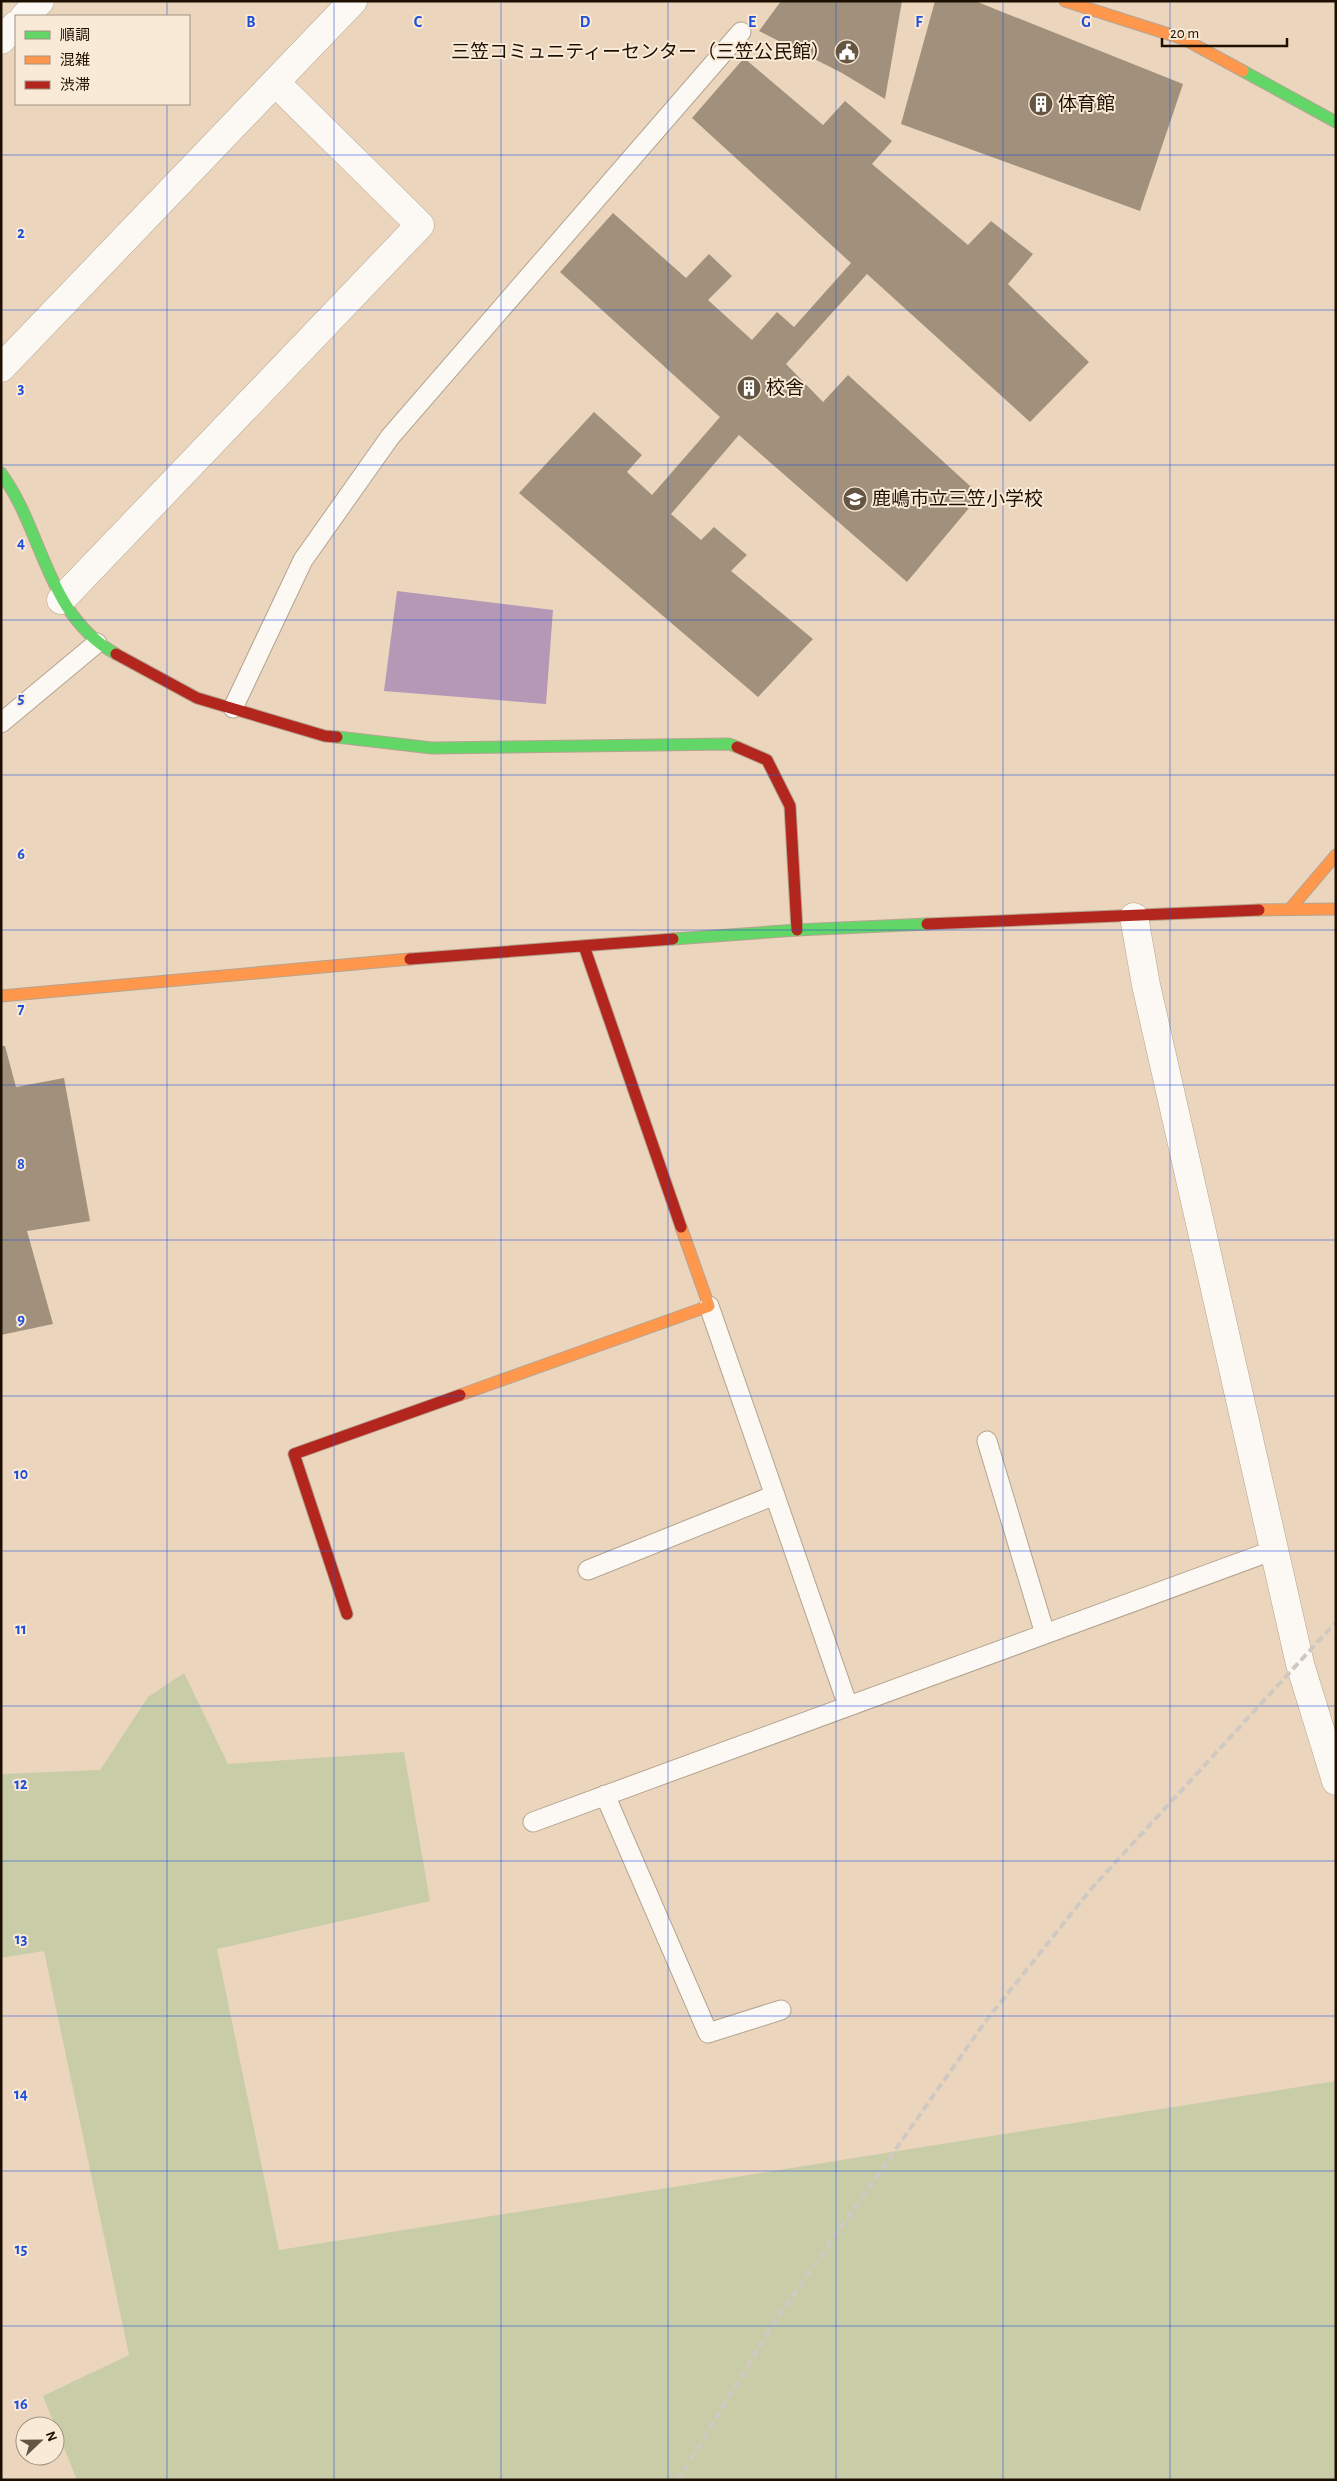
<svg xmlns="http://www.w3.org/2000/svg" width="1337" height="2481" viewBox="0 0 1337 2481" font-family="'Alegreya Sans','Noto Sans JP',sans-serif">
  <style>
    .green { fill: #c8cda8 }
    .water { fill: #b598b6 }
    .building { fill: #a1917c }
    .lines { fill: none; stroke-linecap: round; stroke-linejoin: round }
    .lane-casing { stroke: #b4a490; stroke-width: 21 }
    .street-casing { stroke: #b4a490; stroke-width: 29 }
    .fast-casing { stroke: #b4a490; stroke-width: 13 }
    .slow-casing { stroke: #b4a490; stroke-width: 13 }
    .jam-casing { stroke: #b4a490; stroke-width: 13 }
    .lane { stroke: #fcf9f5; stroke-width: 19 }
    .street { stroke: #fcf9f5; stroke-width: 28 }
    .fast { stroke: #63d668; stroke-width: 11 }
    .slow { stroke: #ff974d; stroke-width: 11 }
    .jam { stroke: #b3261e; stroke-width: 11 }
    .rail { stroke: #d0c9c2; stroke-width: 4; stroke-dasharray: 8 4; stroke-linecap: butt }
    .grid { fill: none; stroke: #1d4ed8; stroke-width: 1; stroke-opacity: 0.55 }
    .labels { text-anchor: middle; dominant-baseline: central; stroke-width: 4; stroke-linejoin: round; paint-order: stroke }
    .poi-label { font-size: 19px; fill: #1d1001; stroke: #f9e9d7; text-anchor: start }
    .grid-label { font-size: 16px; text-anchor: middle; font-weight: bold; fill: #1d4ed8; stroke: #f9e9d7; stroke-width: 4; stroke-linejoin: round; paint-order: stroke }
  </style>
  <rect width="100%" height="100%" fill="#ebd6bd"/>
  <!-- green -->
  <path class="green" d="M184 1673 228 1764 404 1752 430 1901 217 1949 279 2250 1336 2081V2480H77L43 2396 129 2355 44 1951 1 1958V1774L100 1770 148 1697Z"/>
  <!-- water -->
  <path class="water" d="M397 591 553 610 546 704 384 691Z"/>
  <!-- building -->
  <path class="building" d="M781 1H902L885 99 842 73 759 31Z
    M935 1H975L1183 84 1140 211 901 124Z
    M744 58 823 125 845 101 892 141 872 164 968 245 991 221 1033 254 1008 284 1089 362 1030 422 867 274 786 364 823 402 848 375 980 495 907 582 739 435 671 514 701 540 714 527 747 555 731 571 813 639 758 697 519 493 594 412 642 455 627 472 652 495 720 417 560 272 613 213 686 278 709 254 732 276 708 300 752 340 777 312 794 327 851 263 692 118Z
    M1 1046H5L16 1087 64 1078 90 1221 27 1231 53 1324 1 1335Z"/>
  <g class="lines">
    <defs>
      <path id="lane" d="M233 708 303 560 390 437 741 32
        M1 723 97 643
        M709 1306 848 1706
        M987 1441 1045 1634
        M588 1570 775 1495
        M605 1795 708 2033 781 2010
        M533 1822 1274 1550"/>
      <path id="street" d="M25 16 40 1
        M1 40 16 25
        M1 368 353 1
        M61 600 420 225 275 82
        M1134 917 1146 985 1300 1664 1336 1781"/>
      <path id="fast" d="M1243 71 1336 122
        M1 473C44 532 46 615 116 654
        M337 737 432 748 729 744 737 747
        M673 939 797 930 927 924"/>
      <path id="slow" d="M1065 1 1184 39 1243 71
        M1290 909 1336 855
        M1259 910 1336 909
        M1 996 410 959
        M460 1395 709 1306 681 1227"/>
      <path id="jam" d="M116 654 197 698 325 736 337 737
        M737 747 767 760 790 806 797 930
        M927 924 1259 910
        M584 946 681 1227
        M410 959 673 939
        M347 1614 294 1454 460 1395"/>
    </defs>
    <!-- lane casing -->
    <use href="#lane" class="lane-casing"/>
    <!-- street casing -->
    <use href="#street" class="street-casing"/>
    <!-- fast casing -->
    <use href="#fast" class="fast-casing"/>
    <!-- slow casing -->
    <use href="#slow" class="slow-casing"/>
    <!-- jam casing -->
    <use href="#jam" class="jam-casing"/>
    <!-- lane -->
    <use href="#lane" class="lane"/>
    <!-- street -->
    <use href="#street" class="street"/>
    <!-- fast -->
    <use href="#fast" class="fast"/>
    <!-- slow -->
    <use href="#slow" class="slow"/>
    <!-- jam -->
    <use href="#jam" class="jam"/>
    <!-- rail -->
    <path class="rail" d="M678 2480 776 2320 985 2022 1091 1889 1336 1622"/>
  </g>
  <!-- grid -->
  <path class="grid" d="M167 1V16M334 1V2480M501 1V2480M668 1V2480M836 1V2480M1003 1V2480M1170 1V2480M167 104V2480M1 155H1336M1 310H1336M1 465H1336M1 620H1336M1 775H1336M1 930H1336M1 1085H1336M1 1240H1336M1 1396H1336M1 1551H1336M1 1706H1336M1 1861H1336M1 2016H1336M1 2171H1336M1 2326H1336"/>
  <!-- icons -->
  <defs>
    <symbol id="civic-disc" viewBox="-11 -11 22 22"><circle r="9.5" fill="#655543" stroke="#f9e9d7"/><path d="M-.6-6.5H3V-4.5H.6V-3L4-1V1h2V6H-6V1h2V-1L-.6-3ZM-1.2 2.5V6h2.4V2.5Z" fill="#fff"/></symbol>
    <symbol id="building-disc" viewBox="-11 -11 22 22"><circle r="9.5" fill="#655543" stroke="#f9e9d7"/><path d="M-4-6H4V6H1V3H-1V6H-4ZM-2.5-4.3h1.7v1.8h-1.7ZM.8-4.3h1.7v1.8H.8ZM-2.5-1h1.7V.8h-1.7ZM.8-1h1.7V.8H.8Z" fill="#fff"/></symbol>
    <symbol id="school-disc" viewBox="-11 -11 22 22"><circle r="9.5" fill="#655543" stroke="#f9e9d7"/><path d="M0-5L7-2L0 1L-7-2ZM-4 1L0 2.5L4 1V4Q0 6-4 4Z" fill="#fff"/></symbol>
  </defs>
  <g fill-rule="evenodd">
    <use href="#civic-disc" x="833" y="38" width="28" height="28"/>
    <use href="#building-disc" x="1027" y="90" width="28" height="28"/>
    <use href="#building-disc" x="735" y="374" width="28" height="28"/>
    <use href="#school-disc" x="841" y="485" width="28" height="28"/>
  </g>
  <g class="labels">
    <!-- poi labels -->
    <g class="poi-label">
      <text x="830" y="52" text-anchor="end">三笠コミュニティーセンター（三笠公民館）</text>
      <text x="1058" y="104">体育館</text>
      <text x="766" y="388">校舎</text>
      <text x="872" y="499">鹿嶋市立三笠小学校</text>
    </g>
  </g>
  <g class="grid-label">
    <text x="251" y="27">B</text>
    <text x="418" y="27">C</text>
    <text x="585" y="27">D</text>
    <text x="752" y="27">E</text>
    <text x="919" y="27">F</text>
    <text x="1086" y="27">G</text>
    <text x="21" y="238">2</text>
    <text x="21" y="393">3</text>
    <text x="21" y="548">4</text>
    <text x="21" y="703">5</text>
    <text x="21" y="859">6</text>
    <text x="21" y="1014">7</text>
    <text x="21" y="1169">8</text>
    <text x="21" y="1324">9</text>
    <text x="21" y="1479">10</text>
    <text x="21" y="1634">11</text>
    <text x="21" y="1789">12</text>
    <text x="21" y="1944">13</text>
    <text x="21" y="2099">14</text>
    <text x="21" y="2254">15</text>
    <text x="21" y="2409">16</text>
  </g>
  <!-- border -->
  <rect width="1337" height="2481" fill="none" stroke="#1d1001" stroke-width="5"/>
  <!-- legend -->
  <rect x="15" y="15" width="175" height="90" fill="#f9e9d7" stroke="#a19281"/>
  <rect x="25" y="31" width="25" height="8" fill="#63d668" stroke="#a19281"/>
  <text x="60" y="40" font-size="15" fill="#1d1001">順調</text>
  <rect x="25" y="56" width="25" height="8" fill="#ff974d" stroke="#a19281"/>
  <text x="60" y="65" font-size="15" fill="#1d1001">混雑</text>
  <rect x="25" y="81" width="25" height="8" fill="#b3261e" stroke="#a19281"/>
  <text x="60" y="90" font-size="15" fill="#1d1001">渋滞</text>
  <!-- north arrow -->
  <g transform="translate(40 2441) rotate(68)"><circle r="24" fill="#f9e9d7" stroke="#a19281"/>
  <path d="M0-4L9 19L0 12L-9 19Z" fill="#655543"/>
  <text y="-8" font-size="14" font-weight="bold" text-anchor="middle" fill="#1d1001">N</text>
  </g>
  <!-- scale -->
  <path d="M1162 38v8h125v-8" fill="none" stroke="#1d1001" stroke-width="2.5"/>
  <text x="1170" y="38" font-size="15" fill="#1d1001" stroke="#f9e9d7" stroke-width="4" paint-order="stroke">20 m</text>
</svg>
